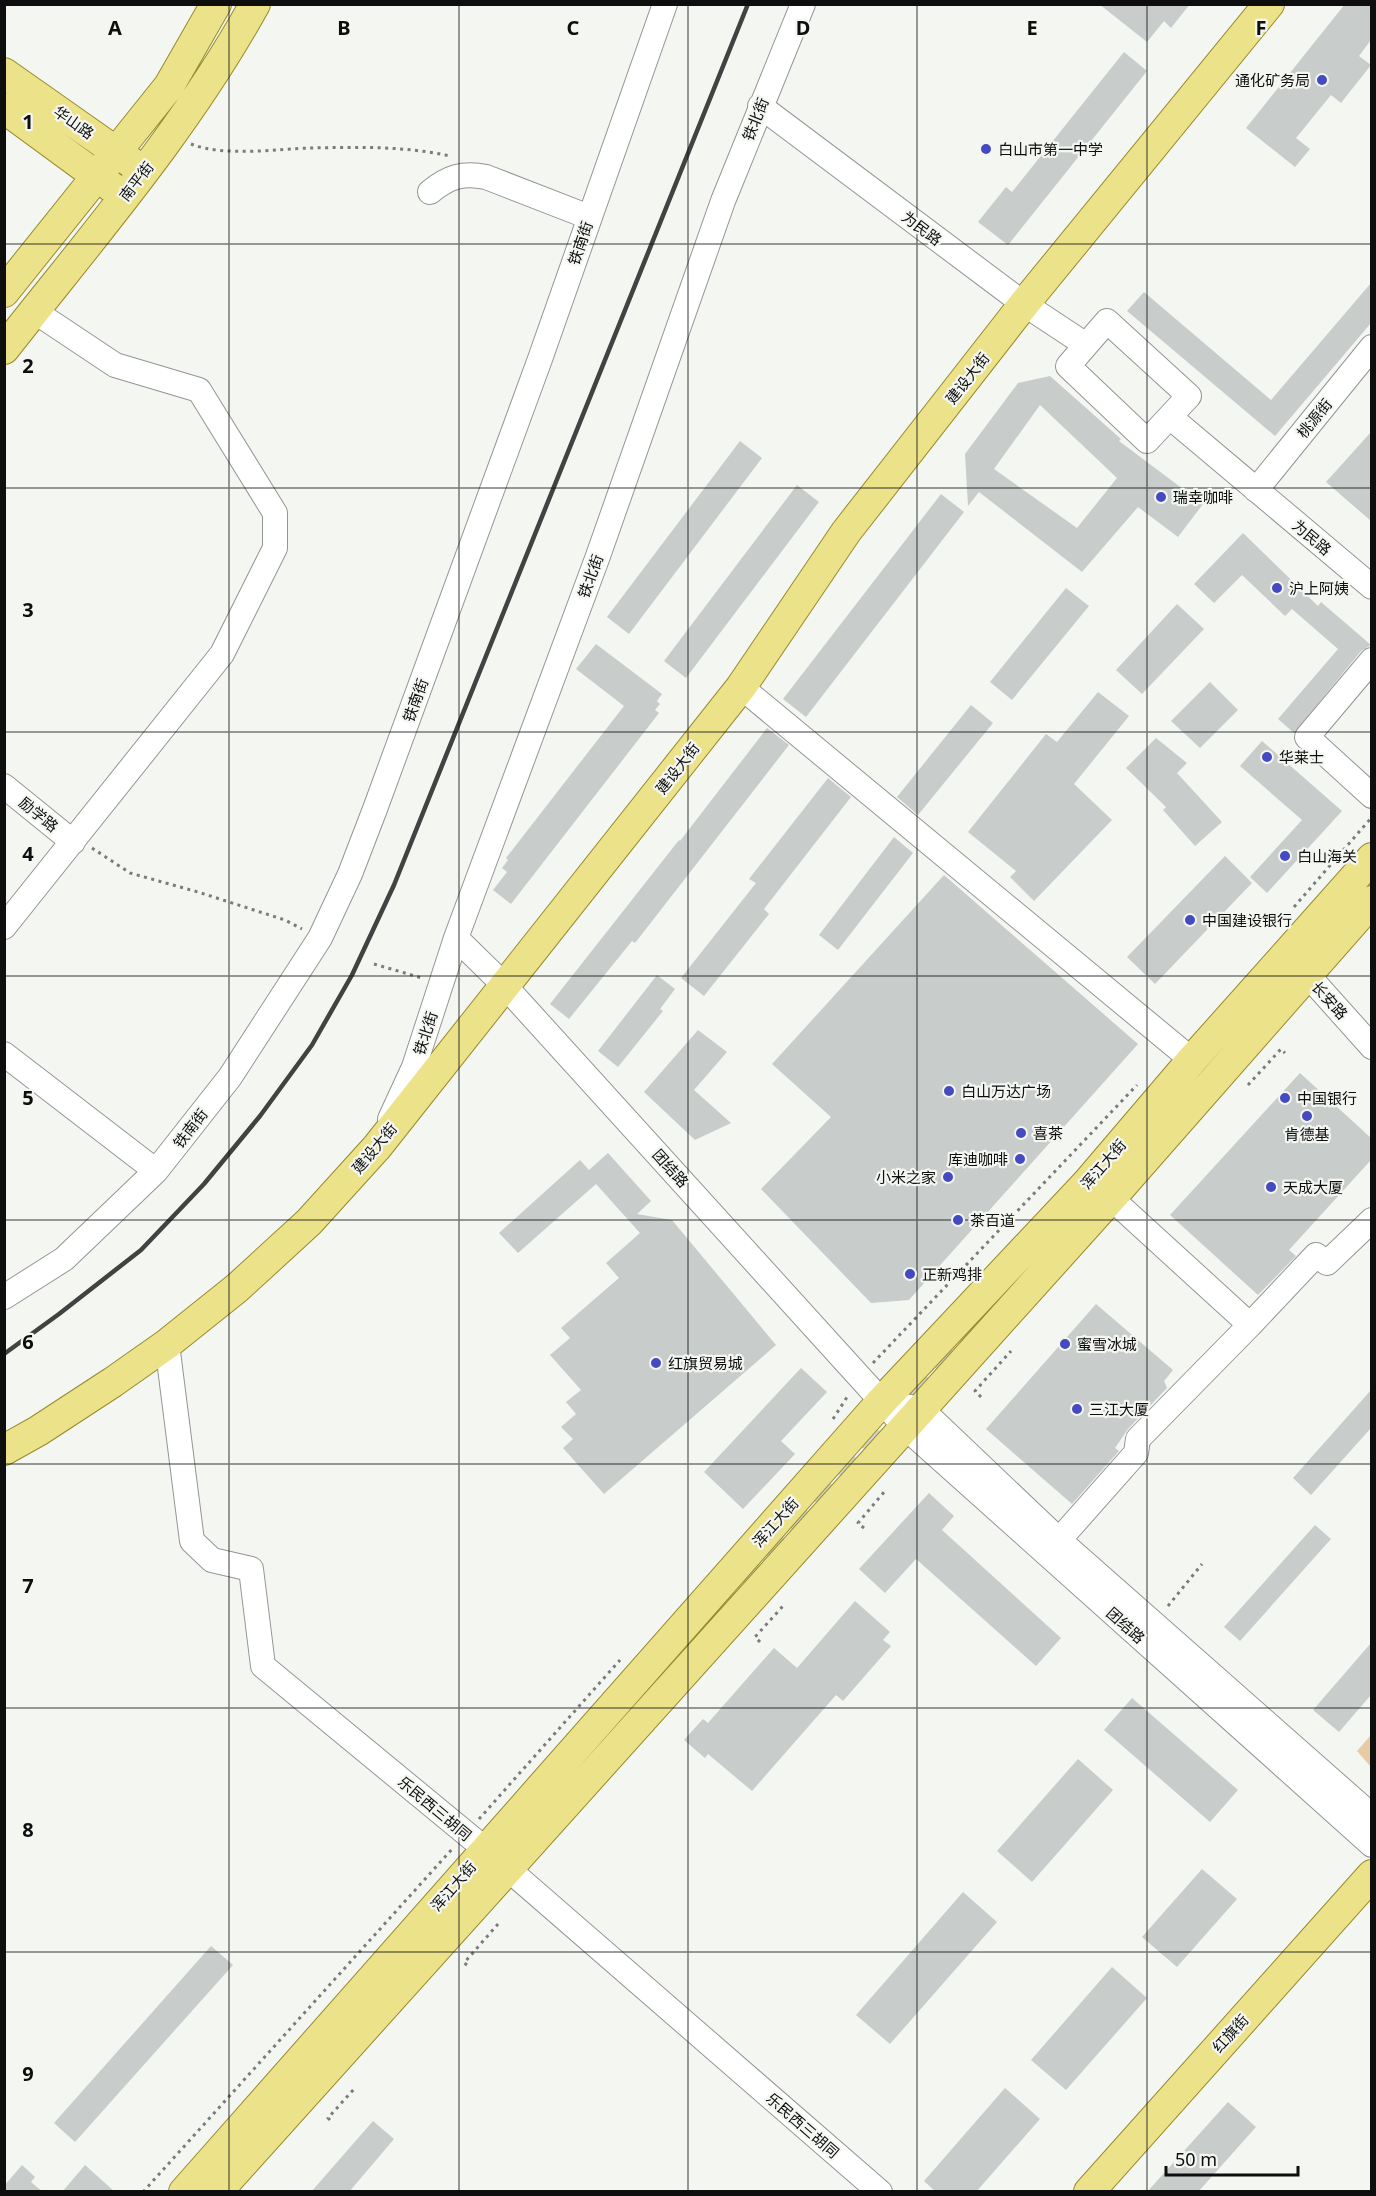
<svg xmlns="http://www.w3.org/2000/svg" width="1376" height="2196" viewBox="0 0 1376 2196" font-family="'Noto Sans','Noto Sans SC',sans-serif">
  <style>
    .green { fill: #e8caa4 }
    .building { fill: #c8ccca; fill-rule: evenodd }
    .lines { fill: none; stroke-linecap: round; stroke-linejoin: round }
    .minor-tunnel { stroke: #d1d3d0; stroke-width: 24; stroke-dasharray: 24 12; stroke-linecap: butt }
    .minor-casing { stroke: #949693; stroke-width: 26 }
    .major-casing { stroke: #968b2c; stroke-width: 32 }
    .path { stroke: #7a7c79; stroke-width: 3; stroke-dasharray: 3 4.5; stroke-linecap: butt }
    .minor { stroke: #fff; stroke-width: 24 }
    .major { stroke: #ece28a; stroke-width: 30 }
    .rail { stroke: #414241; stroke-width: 4.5 }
    .grid { fill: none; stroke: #0d0e0d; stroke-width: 1.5; stroke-opacity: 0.55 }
    .poi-dot { fill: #444abf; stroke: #f4f6f2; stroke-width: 2 }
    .labels { text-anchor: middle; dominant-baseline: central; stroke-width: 4.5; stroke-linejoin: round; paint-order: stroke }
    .poi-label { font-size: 15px; fill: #0d0e0d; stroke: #f4f6f2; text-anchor: start }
    .street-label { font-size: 15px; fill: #0d0e0d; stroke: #f4f6f2 }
    .grid-label { font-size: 20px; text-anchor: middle; font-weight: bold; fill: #0d0e0d; stroke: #f4f6f2; stroke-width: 4.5; stroke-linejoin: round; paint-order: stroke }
  </style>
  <rect width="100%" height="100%" fill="#f4f6f2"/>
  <!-- green -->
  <path class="green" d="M1371 1735V1767L1357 1751Z"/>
  <!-- building -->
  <path class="building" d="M1099 4H1190L1171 28 1164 21 1147 42Z
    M1345 4H1371V40L1359 56 1371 65 1341 103 1331 95 1296 138 1310 149 1295 167 1246 128Z
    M1124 52 1147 71 1008 245 978 222 1006 187 1012 192Z
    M1371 283V323L1275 436 1127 311 1144 292 1271 400Z
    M1050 376 1121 439 1119 441 1203 504 1178 537 1138 507 1082 572 979 492 968 506 965 454 1018 383ZM1040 405 1117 478 1077 528 994 469Z
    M1371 432V521L1326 482Z
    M740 441 762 458 629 634 607 617Z
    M797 485 819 502 686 678 664 661Z
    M941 494 964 512 806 717 783 699Z
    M1243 533 1318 606 1321 602 1371 645 1361 651 1294 733 1278 719 1338 649 1292 609 1285 616 1242 575 1214 603 1194 584Z
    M1066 588 1089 606 1012 700 990 682Z
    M1177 604 1204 629 1142 694 1116 670Z
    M596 644 662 694 657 701 660 704 655 710 659 713 511 904 493 890 507 872 502 868 508 860 506 858 624 706 576 669Z
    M1210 682 1238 710 1200 748 1171 721Z
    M1098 692 1129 716 1074 784 1112 820 1034 901 1010 877 1016 871 968 832 1046 734 1057 742Z
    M971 705 993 723 918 815 897 797Z
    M767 728 789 745 635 943 632 941 569 1019 550 1004 679 840 680 841Z
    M1156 738 1187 763 1177 773 1222 822 1195 846 1163 810 1166 807 1126 768Z
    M1262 741 1342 811 1267 893 1250 877 1302 820 1240 766Z
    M828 778 851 797 764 909 769 914 704 996 681 978 756 883 749 879Z
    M894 837 913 853 838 950 819 935Z
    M1225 856 1252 883 1155 984 1127 957Z
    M944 875 1138 1044 909 1300 871 1303 761 1189 831 1117 772 1064Z
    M657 975 675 989 660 1009 663 1011 618 1067 598 1051Z
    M698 1030 727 1052 694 1090 731 1123 695 1140 644 1092Z
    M1300 1073 1371 1138V1160L1289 1250 1296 1256 1258 1295 1170 1215Z
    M608 1153 651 1201 637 1214 672 1220 776 1345 604 1494 563 1448 573 1439 561 1427 576 1414 566 1402 581 1390 550 1355 570 1338 561 1328 619 1278 606 1263 640 1233 596 1184 518 1253 499 1233 580 1160 589 1170Z
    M1096 1304 1173 1370 1164 1381 1167 1388 1128 1429 1115 1448 1119 1451 1072 1504 986 1429Z
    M801 1368 827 1392 781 1441 795 1454 743 1509 704 1472Z
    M1371 1390V1428L1311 1495 1293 1478Z
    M929 1493 954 1516 942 1530 1061 1638 1036 1666 916 1559 885 1593 859 1569Z
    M1315 1525 1331 1539 1240 1641 1224 1627Z
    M855 1601 890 1632 883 1640 891 1646 843 1701 836 1695 752 1791 708 1754 705 1758 684 1740 703 1719 708 1723 774 1648 797 1668Z
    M1371 1643V1695L1339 1732 1313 1710Z
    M1132 1698 1238 1790 1210 1822 1104 1730Z
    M1078 1759 1113 1790 1032 1882 997 1851Z
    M1202 1869 1237 1899 1177 1967 1142 1937Z
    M963 1892 997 1922 890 2044 856 2015Z
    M211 1946 233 1965 75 2142 54 2123Z
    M1112 1967 1147 1998 1066 2090 1031 2060Z
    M1005 2088 1040 2119 976 2192H936L924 2181Z
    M1228 2102 1256 2127 1198 2192H1147Z
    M373 2121 394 2139 349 2192H311Z
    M22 2165 35 2177 31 2182 43 2192H4V2186Z
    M85 2165 115 2192H62Z"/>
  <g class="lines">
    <!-- minor-tunnel -->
    <path class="minor-tunnel" d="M720 1610 992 1305"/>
    <defs>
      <path id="minor" d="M760 106 1024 304 1086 345
        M430 192C448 177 463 172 486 177L589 217
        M1107 321 1189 396 1147 441 1068 366Z
        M1170 417 1372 587
        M1256 490 1372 347
        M1372 660 1307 737 1372 796
        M741 687 1192 1060
        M4 786 73 842
        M4 927 222 654 275 548V513L199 390 115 365 34 311
        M456 938 504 985 905 1427 1372 1845
        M1295 961 1372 1047
        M4 1054 156 1171
        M390 1119 414 1067 456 938 598 556 723 201 803 4
        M4 1297 64 1259 156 1171 230 1077 320 938 350 874 375 809 540 359 665 4
        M1250 1325 1316 1255 1327 1263 1372 1220
        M167 1344 192 1541 212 1560 251 1569 263 1666 485 1849 880 2192
        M905 1406 921 1409 1059 1540 1372 1816
        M1059 1540 1136 1453 1138 1439 1250 1325 1111 1198"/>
      <path id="major" d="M4 73 132 163
        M4 108 113 188
        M4 292 169 86 216 4
        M4 349C92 237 186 129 255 4
        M4 1450 38 1431 113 1382 167 1344 237 1288 309 1222 377 1147 741 687 846 532 1024 304 1269 4
        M184 2192 882 1401 1088 1182 1192 1060 1372 858
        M217 2192 1111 1198 1372 901
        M1089 2192 1372 1875"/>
    </defs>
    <!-- minor casing -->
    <use href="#minor" class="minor-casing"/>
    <!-- major casing -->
    <use href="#major" class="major-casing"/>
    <!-- path -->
    <path class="path" d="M191 144C224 157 277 149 311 148 358 147 405 146 450 156
      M92 848 130 873 198 892 285 920 302 929
      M1294 907 1372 817
      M374 964 422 978
      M1248 1085 1281 1049 1285 1053
      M873 1363 1137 1085
      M981 1397 975 1391 1011 1351
      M833 1419 849 1394
      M864 1528 858 1523 885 1491
      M1168 1606 1202 1564
      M760 1642 755 1637 783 1606
      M479 1819 620 1660
      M467 1965 464 1963 498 1924
      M330 2120 328 2118 354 2089
      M143 2192 453 1848"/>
    <!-- minor -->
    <use href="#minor" class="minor"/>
    <!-- major -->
    <use href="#major" class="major"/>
    <!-- rail -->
    <path class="rail" d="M4 1354 59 1314 141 1250 204 1184 260 1116 312 1045 352 975 394 885 748 4"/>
  </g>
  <!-- grid -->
  <path class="grid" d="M229 4V2192M459 4V2192M688 4V2192M917 4V2192M1147 4V2192M4 244H1372M4 488H1372M4 732H1372M4 976H1372M4 1220H1372M4 1464H1372M4 1708H1372M4 1952H1372"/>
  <!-- markers -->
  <g class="poi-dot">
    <circle cx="1322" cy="80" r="6"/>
    <circle cx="986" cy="149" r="6"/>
    <circle cx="1161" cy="497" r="6"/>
    <circle cx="1277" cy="588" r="6"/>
    <circle cx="1267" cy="757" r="6"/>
    <circle cx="1285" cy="856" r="6"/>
    <circle cx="1190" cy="920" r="6"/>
    <circle cx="949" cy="1091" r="6"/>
    <circle cx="1285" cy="1098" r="6"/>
    <circle cx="1307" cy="1116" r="6"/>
    <circle cx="1021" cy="1133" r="6"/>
    <circle cx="1020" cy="1159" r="6"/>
    <circle cx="948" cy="1177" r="6"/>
    <circle cx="1271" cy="1187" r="6"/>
    <circle cx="958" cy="1220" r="6"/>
    <circle cx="910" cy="1274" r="6"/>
    <circle cx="1065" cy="1344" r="6"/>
    <circle cx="656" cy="1363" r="6"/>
    <circle cx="1077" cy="1409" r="6"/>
  </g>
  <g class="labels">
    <!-- poi labels -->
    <g class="poi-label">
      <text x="1310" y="80" text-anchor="end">通化矿务局</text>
      <text x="998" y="149">白山市第一中学</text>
      <text x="1173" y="497">瑞幸咖啡</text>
      <text x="1289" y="588">沪上阿姨</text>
      <text x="1279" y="757">华莱士</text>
      <text x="1297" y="856">白山海关</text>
      <text x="1202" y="920">中国建设银行</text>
      <text x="961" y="1091">白山万达广场</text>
      <text x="1297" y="1098">中国银行</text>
      <text x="1033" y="1133">喜茶</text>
      <text x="1307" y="1134" text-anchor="middle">肯德基</text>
      <text x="1008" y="1159" text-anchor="end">库迪咖啡</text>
      <text x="936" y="1177" text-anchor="end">小米之家</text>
      <text x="1283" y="1187">天成大厦</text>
      <text x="970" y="1220">茶百道</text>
      <text x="922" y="1274">正新鸡排</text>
      <text x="1077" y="1344">蜜雪冰城</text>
      <text x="668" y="1363">红旗贸易城</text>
      <text x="1089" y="1409">三江大厦</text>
    </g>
    <!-- street labels -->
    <g class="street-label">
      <text transform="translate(755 119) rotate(-68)">铁北街</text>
      <text transform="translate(74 122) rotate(35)">华山路</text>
      <text transform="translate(136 181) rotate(-52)">南平街</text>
      <text transform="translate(922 228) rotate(37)">为民路</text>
      <text transform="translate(580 243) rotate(-71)">铁南街</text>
      <text transform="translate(967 378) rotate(-52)">建设大街</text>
      <text transform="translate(1314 418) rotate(-51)">桃源街</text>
      <text transform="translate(1312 537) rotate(40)">为民路</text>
      <text transform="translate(590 576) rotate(-70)">铁北街</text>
      <text transform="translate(415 700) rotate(-70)">铁南街</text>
      <text transform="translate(677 768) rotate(-52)">建设大街</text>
      <text transform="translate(39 814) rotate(39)">励学路</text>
      <text transform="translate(1330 1000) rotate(48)">长安路</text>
      <text transform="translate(425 1033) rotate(-72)">铁北街</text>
      <text transform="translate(190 1128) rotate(-52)">铁南街</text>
      <text transform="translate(374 1148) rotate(-50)">建设大街</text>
      <text transform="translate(1103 1164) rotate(-49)">浑江大街</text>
      <text transform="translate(671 1168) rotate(48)">团结路</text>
      <text transform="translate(775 1522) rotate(-48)">浑江大街</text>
      <text transform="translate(1126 1625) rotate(42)">团结路</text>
      <text transform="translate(435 1808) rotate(40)">乐民西三胡同</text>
      <text transform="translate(453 1886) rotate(-49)">浑江大街</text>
      <text transform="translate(1230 2033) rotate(-48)">红旗街</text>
      <text transform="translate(803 2125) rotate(41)">乐民西三胡同</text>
    </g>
  </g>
  <g class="grid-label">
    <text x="115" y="35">A</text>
    <text x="344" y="35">B</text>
    <text x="573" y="35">C</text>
    <text x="803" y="35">D</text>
    <text x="1032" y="35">E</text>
    <text x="1261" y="35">F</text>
    <text x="28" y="129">1</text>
    <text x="28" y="373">2</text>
    <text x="28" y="617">3</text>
    <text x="28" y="861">4</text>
    <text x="28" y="1105">5</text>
    <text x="28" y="1349">6</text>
    <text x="28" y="1593">7</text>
    <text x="28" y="1837">8</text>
    <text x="28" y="2081">9</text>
  </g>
  <!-- border -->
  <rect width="1376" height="2196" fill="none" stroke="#0d0e0d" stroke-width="12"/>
  <!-- scale -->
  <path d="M1166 2166v9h132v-9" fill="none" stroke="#0d0e0d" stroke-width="3"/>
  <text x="1175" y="2166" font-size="18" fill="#0d0e0d" stroke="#f4f6f2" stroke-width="4.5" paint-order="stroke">50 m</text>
</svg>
